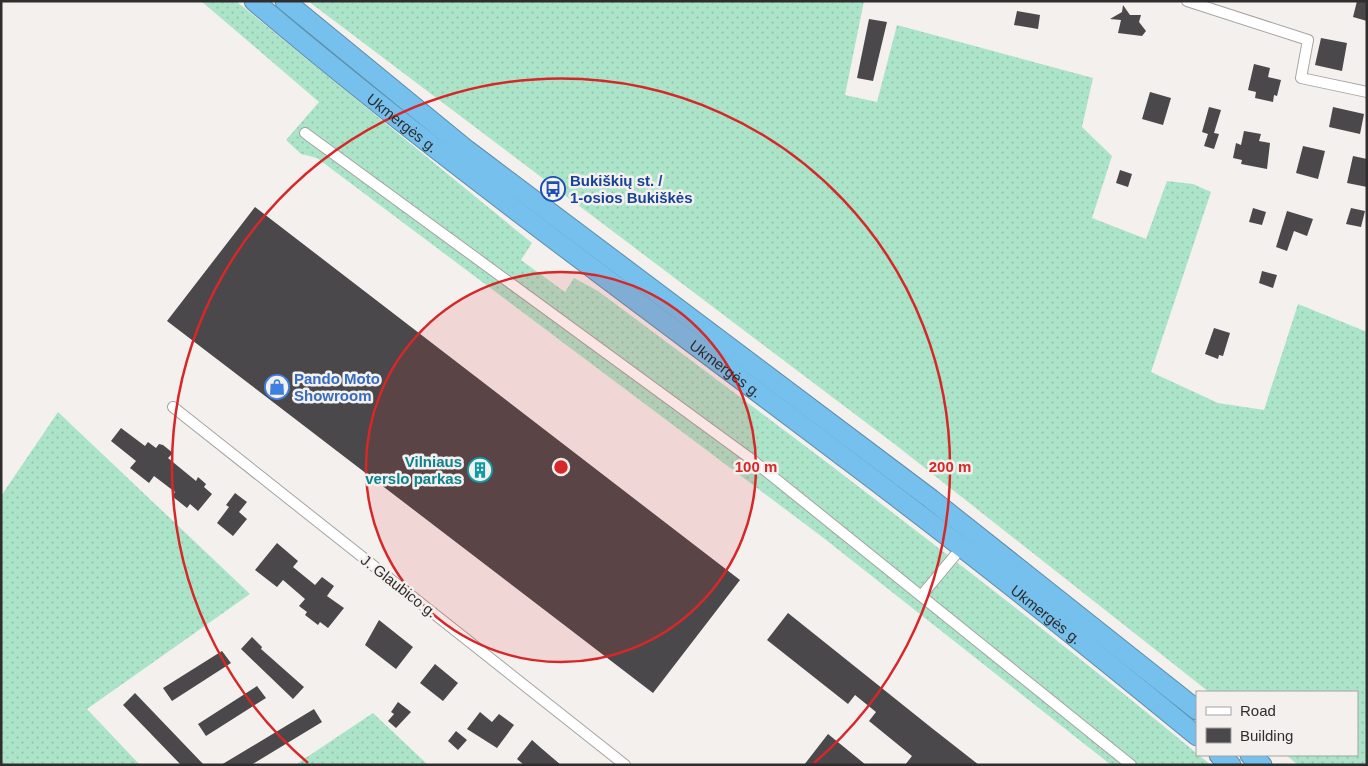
<svg xmlns="http://www.w3.org/2000/svg" width="1368" height="766" viewBox="0 0 1368 766" font-family="Arial,sans-serif">
  <style>
    .grass { fill: url(#grass-dots) }
    .building { fill: #4a484b }
    .lines { fill: none; stroke-linecap: round; stroke-linejoin: round }
    .street-casing { stroke: #a6a3a1; stroke-width: 12 }
    .highway-casing { stroke: #5c8da9; stroke-width: 21 }
    .street { stroke: #fff; stroke-width: 10 }
    .highway { stroke: #75c0ec; stroke-width: 19 }
    .ring { fill: none; stroke: #d62828; stroke-width: 2.5 }
    .labels { text-anchor: middle; dominant-baseline: central; stroke-width: 5; stroke-linejoin: round; paint-order: stroke }
    .street-label { font-size: 15px; fill: #2f2d2d; stroke: #f4f0ee }
    .transit-label { font-size: 15px; font-weight: bold; fill: #164399; stroke: #f4f0ee; text-anchor: start }
    .shop-label { font-size: 15px; font-weight: bold; fill: #366cbe; stroke: #f4f0ee; text-anchor: start }
    .culture-label { font-size: 15px; font-weight: bold; fill: #0d838f; stroke: #f4f0ee; text-anchor: end }
    .centre { fill: #d62828; stroke: #f4f0ee; stroke-width: 2.5 }
    .ring-label { font-size: 15px; text-anchor: middle; font-weight: bold; fill: #d62828; stroke: #f4f0ee; stroke-width: 5; stroke-linejoin: round; paint-order: stroke }
  </style>
  <defs>
    <pattern id="grass-dots" width="8" height="8" patternUnits="userSpaceOnUse" patternTransform="scale(1.25)"><rect width="8" height="8" fill="#ace4c9"/><path d="M2 2h.1M6 6h.1" fill="none" stroke="#94c4ad" stroke-width="1.8" stroke-linecap="round"/></pattern>
  </defs>
  <rect width="100%" height="100%" fill="#f4f0ee"/>
  <!-- grass -->
  <path class="grass" d="M201 1H236L532 243 521 260 565 292 574 278 598 291C805 445 1014 602 1211 765H1111L821 536 317 158 301 154 286 140 319 102Z
    M308 1H864L845 95 877 102 897 25 1093 78 1082 127 1112 156 1092 218 1146 239 1167 181 1193 184 1211 192 1151 372 1218 403 1264 410 1298 304 1367 332V765H1298L1286 755H1357V692H1209L897 446Z
    M58 412 250 594 87 709 140 765H4L1 763V496Z
    M373 713 428 765H295Z"/>
  <!-- building -->
  <path class="building" d="M1357 1H1367V21L1353 17Z
    M1123 5 1130 15H1141L1139 22 1146 31 1142 36 1118 33 1121 20 1110 19 1122 12Z
    M1017 11 1040 15 1038 29 1014 25Z
    M869 19 887 22 873 81 857 78Z
    M1321 38 1347 43 1342 71 1315 65Z
    M1254 64 1270 68 1268 77 1281 80 1277 96 1274 95 1273 102 1255 98 1256 92 1248 90Z
    M1150 92 1171 98 1163 125 1142 119Z
    M1209 107 1221 110 1214 133 1219 134 1214 149 1204 146 1208 134 1202 132Z
    M1333 107 1364 114 1360 134 1329 127Z
    M1244 131 1261 134 1259 141 1270 143 1267 169 1241 164 1242 160 1233 158 1236 143 1241 145Z
    M1303 146 1325 151 1318 179 1296 173Z
    M1353 156 1367 159V187L1347 183Z
    M1120 170 1132 174 1128 187 1116 183Z
    M255 207 740 580 653 693 167 321Z
    M1253 208 1266 212 1262 225 1249 222Z
    M1351 208 1365 211 1361 227 1346 224Z
    M1287 211 1313 219 1307 236 1294 231 1287 251 1276 247Z
    M1262 271 1277 275 1273 288 1259 283Z
    M1214 328 1230 333 1223 356 1219 355 1218 359 1205 354Z
    M121 428 145 446 148 442 156 448 159 444 163 445 173 453 168 458 196 481 198 477 206 484 204 487 212 494 198 511 190 504 187 508 172 496 175 492 154 476 149 483 130 468 136 461 111 441Z
    M235 493 247 502 239 512 247 519 233 536 217 523 229 507 226 505Z
    M277 543 298 561 293 567 315 585 322 577 334 586 327 596 344 608 328 628 320 622 318 625 305 615 307 612 299 606 305 599 283 580 277 587 255 570Z
    M788 613 933 729 979 765H905L912 756 869 721 876 712 855 695 848 704 767 640Z
    M379 620 413 647 396 669 365 645Z
    M252 637 262 647 261 649 304 687 293 699 241 649Z
    M222 651 231 663 172 701 163 688Z
    M435 664 458 683 443 701 420 683Z
    M257 686 266 698 206 736 198 724Z
    M135 693 204 765H181L123 705Z
    M398 702 411 712 396 728 388 721 394 714 391 712Z
    M314 709 322 722 251 765H221Z
    M480 712 492 722 499 714 514 725 497 748 467 729Z
    M456 731 467 740 458 750 448 741Z
    M828 734 866 765H804Z
    M532 740 541 748 561 765H524L517 759Z"/>
  <g class="lines">
    <defs>
      <path id="street" d="M1187 1 1308 40 1301 78 1367 92
        M305 133 751 459 1131 765
        M173 407 625 765
        M921 596 962 547"/>
      <g id="highway">
        <path id="s1" d="M254 1C447 165 652 311 853 464 970 552 1084 643 1197 736"/>
        <path d="M285 1 467 150 931 499 1197 710"/>
        <path d="M1219 755 1231 765"/>
        <path d="M1250 755 1262 765"/>
      </g>
    </defs>
    <!-- street casing -->
    <use href="#street" class="street-casing"/>
    <!-- highway casing -->
    <use href="#highway" class="highway-casing"/>
    <!-- street -->
    <use href="#street" class="street"/>
    <!-- highway -->
    <use href="#highway" class="highway"/>
  </g>
  <!-- distance rings -->
  <circle cx="561" cy="467" r="195" fill="#d62828" fill-opacity=".12"/>
  <g class="ring">
    <circle cx="561" cy="467" r="195"/>
    <path d="M308 763A389 389 0 1 1 814 763"/>
  </g>
  <!-- icons -->
  <defs>
    <symbol id="bus-ring" viewBox="-11 -11 22 22"><circle r="9.5" fill="#f4f0ee" stroke="#1a4fb4" stroke-width="1.5"/><path d="M-5-6H5V4H4V6H2V4H-2V6H-4V4H-5ZM-3.5-4V0h7V-4ZM-3.5 1.2v1.5H-2V1.2ZM2 1.2v1.5H3.5V1.2Z" fill="#1a4fb4"/></symbol>
    <symbol id="shop-ring" viewBox="-11 -11 22 22"><circle r="9.5" fill="#f4f0ee" stroke="#3f7fe0" stroke-width="1.5"/><path d="M-5-2.5h2.3a2.7 3.5 0 0 1 5.4 0H5L5.5 6h-11ZM-1.5-2.5h3a1.5 2.3 0 0 0-3 0Z" fill="#3f7fe0"/></symbol>
    <symbol id="building-ring" viewBox="-11 -11 22 22"><circle r="9.5" fill="#f4f0ee" stroke="#0f9aa8" stroke-width="1.5"/><path d="M-4-6H4V6H1V3H-1V6H-4ZM-2.5-4.3h1.7v1.8h-1.7ZM.8-4.3h1.7v1.8H.8ZM-2.5-1h1.7V.8h-1.7ZM.8-1h1.7V.8H.8Z" fill="#0f9aa8"/></symbol>
  </defs>
  <g fill-rule="evenodd">
    <use href="#bus-ring" x="539" y="175" width="28" height="28"/>
    <use href="#shop-ring" x="263" y="373" width="28" height="28"/>
    <use href="#building-ring" x="466" y="456" width="28" height="28"/>
  </g>
  <g class="labels">
    <!-- street labels -->
    <g class="street-label">
      <text stroke="none"><textPath href="#s1" startOffset="192">Ukmergės g.</textPath></text>
      <text stroke="none"><textPath href="#s1" startOffset="598">Ukmergės g.</textPath></text>
      <text transform="translate(399 586) rotate(38)">J. Glaubico g.</text>
      <text stroke="none"><textPath href="#s1" startOffset="1002">Ukmergės g.</textPath></text>
    </g>
    <!-- transit labels -->
    <g class="transit-label">
      <text x="570" y="180">Bukiškių st. /<tspan x="570" dy="17">1-osios Bukiškės</tspan></text>
    </g>
    <!-- shop labels -->
    <g class="shop-label">
      <text x="294" y="378">Pando Moto<tspan x="294" dy="17">Showroom</tspan></text>
    </g>
    <!-- culture labels -->
    <g class="culture-label">
      <text x="462" y="461">Vilniaus<tspan x="462" dy="17">verslo parkas</tspan></text>
    </g>
  </g>
  <circle cx="561" cy="467" r="8" class="centre"/>
  <g class="ring-label">
    <text x="756" y="472">100 m</text>
    <text x="950" y="472">200 m</text>
  </g>
  <!-- border -->
  <rect width="1368" height="766" fill="none" stroke="#2f2d2d" stroke-width="5"/>
  <!-- legend -->
  <rect x="1196" y="691" width="162" height="65" fill="#f4f0ee" stroke="#a5a2a1"/>
  <rect x="1206" y="707" width="25" height="8" fill="#ffffff" stroke="#a5a2a1"/>
  <text x="1240" y="716" font-size="15" fill="#2f2d2d">Road</text>
  <rect x="1206" y="728" width="25" height="15" fill="#4a484b" stroke="#a5a2a1"/>
  <text x="1240" y="741" font-size="15" fill="#2f2d2d">Building</text>
</svg>
